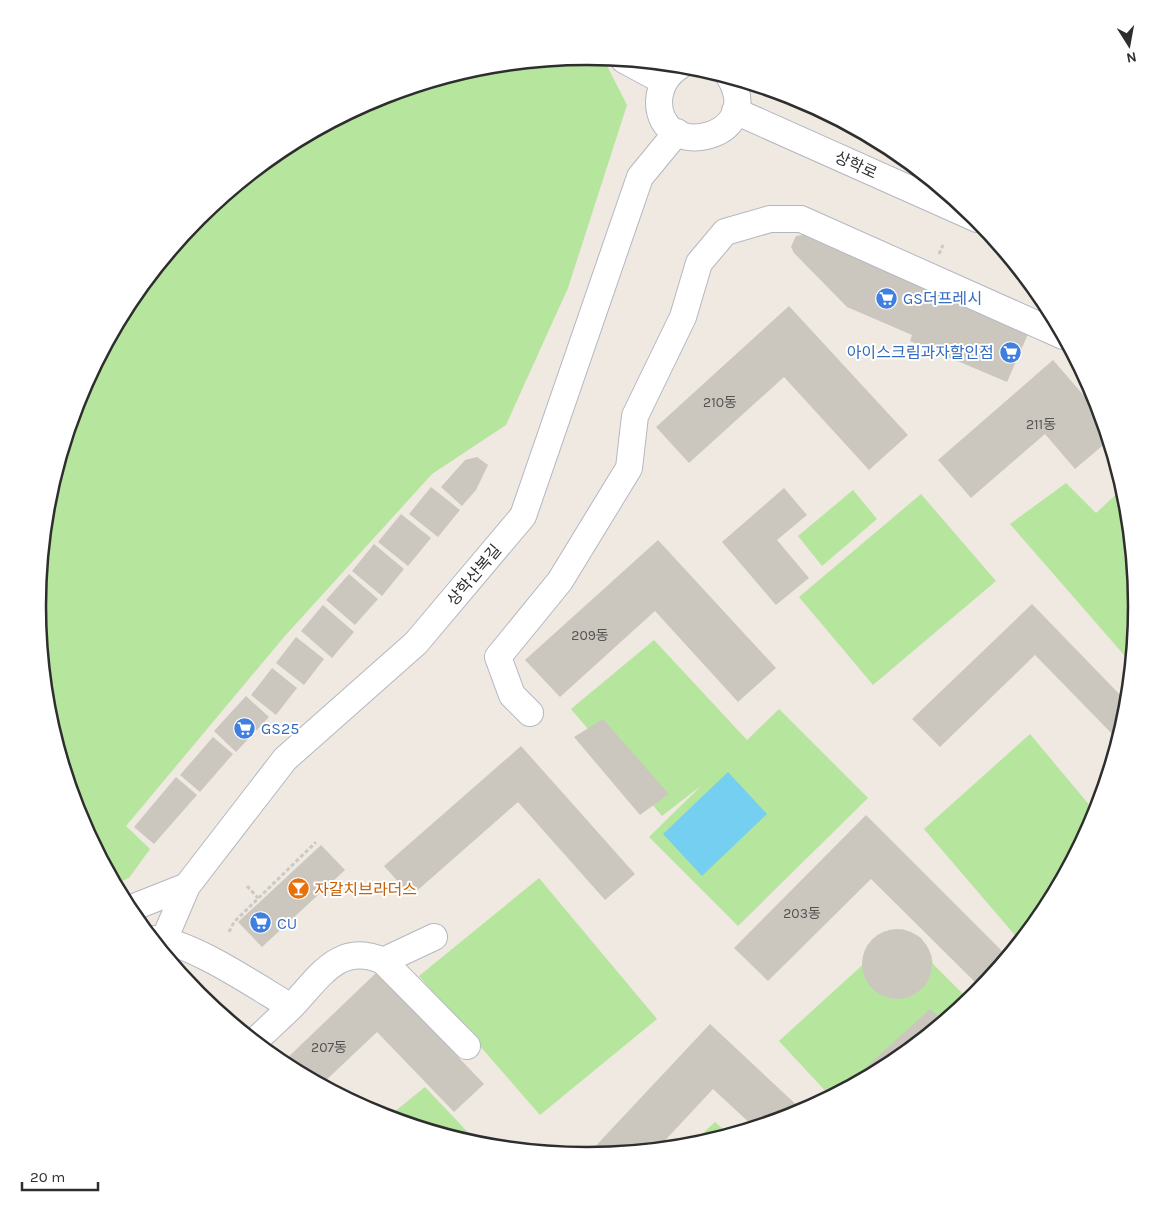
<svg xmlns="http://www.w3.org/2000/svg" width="1174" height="1212" viewBox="0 0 1174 1212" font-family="Karla,'Noto Sans KR',sans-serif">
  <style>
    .green { fill: #b6e59e }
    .water { fill: #75cff0 }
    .building { fill: #cbc7bf }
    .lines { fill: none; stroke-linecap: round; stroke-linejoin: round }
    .minor-casing { stroke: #b4b7c1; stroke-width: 28 }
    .path { stroke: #c9c9c9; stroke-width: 3; stroke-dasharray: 4 2.5; stroke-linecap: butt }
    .minor { stroke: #fff; stroke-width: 26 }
    .labels { text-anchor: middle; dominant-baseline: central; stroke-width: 4; stroke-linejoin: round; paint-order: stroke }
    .number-label { font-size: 14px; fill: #555452 }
    .street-label { font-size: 16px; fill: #2e2e2e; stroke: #fff }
    .shop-label { font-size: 16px; fill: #366cbe; stroke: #fff; text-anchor: start }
    .food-label { font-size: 16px; fill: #c56008; stroke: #fff; text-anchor: start }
    .rim { fill: none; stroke: #2e2e2e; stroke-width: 2.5 }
  </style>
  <rect width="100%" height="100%" fill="#efe9e1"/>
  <!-- green -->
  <path class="green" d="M587 57 603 58 627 105 568 288 506 425 432 474 284 637 126 826 150 849 129 878 115 884 79 816 48 713 38 606 48 499 79 395 130 300 199 217 282 149 377 98 480 67Z
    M1066 483 1096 513 1123 488 1126 499 1136 606 1131 663 1010 524Z
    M853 490 877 519 822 566 798 536Z
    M921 494 996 581 873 685 799 597Z
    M654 640 747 740 779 709 868 798 738 926 649 837 702 785 662 816 571 709Z
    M1030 734 1096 813 1044 912 1020 941 924 829Z
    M539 878 657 1019 540 1115 419 976Z
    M902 929 920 937 931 954 933 964 969 1000 892 1063 830 1096 779 1041Z
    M425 1087 480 1145 388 1117Z
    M715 1122 729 1134 689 1146Z"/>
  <!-- water -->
  <path class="water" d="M728 772 767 814 702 876 663 834Z"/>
  <!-- building -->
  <path class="building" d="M803 235 1028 334 1007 382 910 341 912 335 847 307 794 253 791 247 794 240 796 236Z
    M789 306 908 435 869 470 784 377 689 463 656 427Z
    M1053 360 1100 414 1108 441 1075 469 1045 434 971 498 938 460Z
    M477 457 488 465 476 490 462 506 441 487 465 460Z
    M431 487 460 510 438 537 409 514Z
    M784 488 807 515 777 540 809 578 776 605 722 542Z
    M401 514 431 538 408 566 378 542Z
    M658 540 776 668 738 702 655 611 560 697 525 660Z
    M374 544 404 569 382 596 352 571Z
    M349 574 378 599 355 625 326 600Z
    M1032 604 1127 702 1118 740 1035 655 940 747 912 719Z
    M323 605 354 632 332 658 301 631Z
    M296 637 324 659 304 685 276 663Z
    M272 668 297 688 276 715 251 695Z
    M246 696 269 717 236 752 214 731Z
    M603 719 669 794 640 815 574 737Z
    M213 737 233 754 200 792 180 775Z
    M521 746 635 874 605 900 518 802 411 896 384 866Z
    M176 777 197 795 154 844 134 827Z
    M866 815 1007 956 981 988 871 879 768 981 734 948Z
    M321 845 345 870 262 947 238 922Z
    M862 964a35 35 0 1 1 70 0a35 35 0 1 1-70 0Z
    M377 972 484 1084 454 1112 377 1032 322 1084 282 1063Z
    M930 1009 944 1021 892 1063 870 1075 864 1069Z
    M710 1024 803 1111 754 1127 713 1089 657 1149 592 1155 590 1152Z"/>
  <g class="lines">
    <defs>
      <path id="minor" d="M624 60 663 81
        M680 66C667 74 660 85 659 101 658 163 766 139 730 78
        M735 111 977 219
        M530 713 512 695 498 657 560 581 629 468 635 416 683 317 699 263 725 232 770 219H801L1063 336
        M129 909 187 886
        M153 939C190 941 257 987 291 1007 319 978 339 941 383 961L434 937
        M162 950 164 940 187 886 285 759 416 643 523 516 640 177 677 132
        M383 961 467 1046
        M255 1041 291 1007"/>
    </defs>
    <!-- minor casing -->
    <use href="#minor" class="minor-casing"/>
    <!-- path -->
    <path class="path" d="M939 254 943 245
      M247 886 258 898
      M229 932 234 922 316 842"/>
    <!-- minor -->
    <use href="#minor" class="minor"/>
  </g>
  <!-- icons -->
  <defs>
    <symbol id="supermarket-disc" viewBox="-11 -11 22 22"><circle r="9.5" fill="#3f7fe0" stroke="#fff"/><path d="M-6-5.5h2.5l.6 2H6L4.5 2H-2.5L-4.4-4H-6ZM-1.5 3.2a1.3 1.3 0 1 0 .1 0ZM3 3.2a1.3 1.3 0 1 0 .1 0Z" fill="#fff"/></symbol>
    <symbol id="bar-disc" viewBox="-11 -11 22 22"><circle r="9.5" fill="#e8710a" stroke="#fff"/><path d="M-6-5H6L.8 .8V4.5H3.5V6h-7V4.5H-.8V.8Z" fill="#fff"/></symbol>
  </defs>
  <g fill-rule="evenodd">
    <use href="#supermarket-disc" x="874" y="286" width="25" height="25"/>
    <use href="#supermarket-disc" x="998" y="340" width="25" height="25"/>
    <use href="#supermarket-disc" x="232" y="716" width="25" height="25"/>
    <use href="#bar-disc" x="286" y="876" width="25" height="25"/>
    <use href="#supermarket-disc" x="248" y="910" width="25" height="25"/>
  </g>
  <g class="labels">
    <!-- number labels -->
    <g class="number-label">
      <text x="720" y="402">210동</text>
      <text x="1041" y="424">211동</text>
      <text x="590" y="635">209동</text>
      <text x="802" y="913">203동</text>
      <text x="329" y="1047">207동</text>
    </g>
    <!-- street labels -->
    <g class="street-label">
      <text transform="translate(856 165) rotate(24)">상학로</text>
      <text transform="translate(474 575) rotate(-50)">상학산복길</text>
    </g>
    <!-- shop labels -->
    <g class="shop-label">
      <text x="903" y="298">GS더프레시</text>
      <text x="994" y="352" text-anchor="end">아이스크림과자할인점</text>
      <text x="261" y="728">GS25</text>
      <text x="277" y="923">CU</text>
    </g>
    <!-- food labels -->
    <g class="food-label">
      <text x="314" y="889">자갈치브라더스</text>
    </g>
  </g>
  <!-- crop -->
  <path d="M0 0H1174V1212H0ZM46 606a541 541 0 1 1 1082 0a541 541 0 1 1-1082 0Z" fill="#fff" fill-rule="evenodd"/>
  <path class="rim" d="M46 606a541 541 0 1 1 1082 0a541 541 0 1 1-1082 0Z"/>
  <!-- north arrow -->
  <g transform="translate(1129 45) rotate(169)" stroke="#ffffff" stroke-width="4" paint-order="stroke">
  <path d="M0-4L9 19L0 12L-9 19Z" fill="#2e2e2e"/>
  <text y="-8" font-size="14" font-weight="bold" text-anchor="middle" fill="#2e2e2e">N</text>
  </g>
  <!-- scale -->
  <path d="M22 1182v8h76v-8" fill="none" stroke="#2e2e2e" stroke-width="2.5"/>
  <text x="30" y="1182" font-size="15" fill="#2e2e2e" stroke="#ffffff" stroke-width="4" paint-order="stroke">20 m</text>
</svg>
